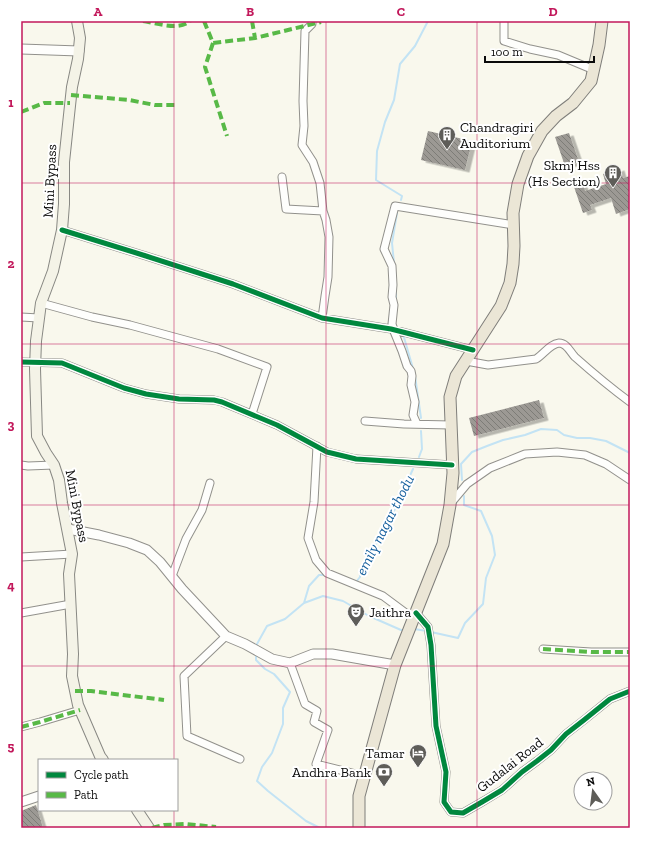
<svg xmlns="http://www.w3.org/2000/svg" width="651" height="849" viewBox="0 0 651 849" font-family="'Zilla Slab',serif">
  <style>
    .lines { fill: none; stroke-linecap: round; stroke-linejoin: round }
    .stream { stroke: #c3e3f4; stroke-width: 2 }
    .building { fill: url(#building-back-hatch); filter: url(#shadow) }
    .minor-casing { stroke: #92918c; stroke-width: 9 }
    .tertiary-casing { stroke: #92918c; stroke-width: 11 }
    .secondary-casing { stroke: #888883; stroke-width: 12 }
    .primary-casing { stroke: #7f7e7a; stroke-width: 13 }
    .minor { stroke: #fefefc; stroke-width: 7 }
    .tertiary { stroke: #fefefc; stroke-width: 9 }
    .secondary { stroke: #f4f3e7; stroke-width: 10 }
    .primary { stroke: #ebe6d6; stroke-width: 11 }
    .quiet { stroke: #58b947; stroke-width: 4; stroke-dasharray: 8 4; stroke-linecap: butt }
    .cycleway-casing { stroke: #fff; stroke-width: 8 }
    .cycleway { stroke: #00873e; stroke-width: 5 }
    .grid { fill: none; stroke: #c2185b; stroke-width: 1; stroke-opacity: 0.55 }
    .labels { text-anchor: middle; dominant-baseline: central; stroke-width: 4; stroke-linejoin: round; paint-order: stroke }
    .poi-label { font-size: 14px; fill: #0a0a0a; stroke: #fff; text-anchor: end }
    .street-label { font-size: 14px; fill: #0a0a0a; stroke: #fff }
    .water-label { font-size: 15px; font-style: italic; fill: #135e9c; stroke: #fff }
    .neatline { fill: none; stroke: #c2185b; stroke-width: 1.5 }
    .grid-label { font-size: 13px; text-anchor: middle; font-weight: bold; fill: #c2185b }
  </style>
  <defs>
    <pattern id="building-back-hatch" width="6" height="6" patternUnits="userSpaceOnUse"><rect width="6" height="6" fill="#9c9994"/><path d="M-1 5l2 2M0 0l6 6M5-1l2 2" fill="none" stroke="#7d7b77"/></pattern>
    <filter id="shadow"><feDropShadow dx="4.5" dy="2.5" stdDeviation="0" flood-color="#0004"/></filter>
  </defs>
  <rect width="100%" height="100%" fill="#f9f8ed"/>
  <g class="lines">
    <!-- stream -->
    <path class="stream" d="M401 200 402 196 376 180 377 151 385 122 394 100 400 64 415 46 428 21
      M394 263 392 243 397 213
      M396 287V301
      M403 334 414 372
      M415 376 421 418
      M419 457 422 449 421 431
      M462 480 461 464 472 452 487 446 503 440 525 435 541 429 557 430 564 435 577 438H590L606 441 630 453
      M356 582 360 577V569L376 544 382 531 389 522 413 469
      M304 603 309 586 319 575H325
      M414 629 427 631
      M431 632 458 638 465 623 483 604 486 578 495 555 492 536 481 511 464 505V496
      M257 647V644L267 626 285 619 304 603 323 596 343 601 369 616 401 630H405
      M256 653V660L265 669 274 674 290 692 283 708V724L272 753 262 767 257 781 268 791 306 821 320 828"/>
  </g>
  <!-- building -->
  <path class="building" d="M428 131 472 141 465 170 421 160Z
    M569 133 579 162 565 166 555 137Z
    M620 168 623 178 630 176V191L628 192 630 197V209L616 214 611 198 590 205 592 210 583 213 573 184 582 181 585 191 606 184 603 174Z
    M539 400 544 418 474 436 469 418Z
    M36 805 43 828H21V811Z"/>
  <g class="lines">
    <defs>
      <path id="minor" d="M312 21V24L305 31 303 101 304 126 302 145 313 162 320 183 323 211
        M504 21V41L530 49 558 55 594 70
        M282 177 286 209 323 211 326 220 329 237 328 277 325 296 322 318
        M62 230 146 256 233 284 322 318 391 329 473 350
        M41 303 92 317 130 325 218 349 267 367 252 414
        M21 317 39 318
        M393 329 402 351 407 366 411 371 412 376 411 385 415 402 413 415 417 424
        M394 330 392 324 394 305 392 297 393 285 392 266 384 249 395 206 514 225
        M466 361 488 365 536 359C544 354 550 344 559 343 567 343 570 352 575 357 593 373 611 388 630 402
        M21 362 62 363 124 388 146 394 179 399 214 400 222 402 277 425 327 452 356 459 452 465
        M365 421 404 424 451 425
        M317 446 314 502 308 538 316 560 327 573 383 596 414 619
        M21 465 28 466 54 465
        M451 503 467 484 490 468 525 454 557 452 585 455 606 464 630 480
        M21 557 72 554
        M172 576 186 539 202 510 210 483
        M21 613 71 604
        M416 613 428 627 431 645 436 726 446 772 444 802 451 812 463 813 482 802 502 790 522 772 537 761 551 750 566 734 584 720 610 699 630 691
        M226 636 184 676 187 736 240 759
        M543 649 591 652H630
        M290 663 305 704 317 711 314 722 328 730 316 764 364 776
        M21 727 40 722 80 710"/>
      <path id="tertiary" d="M21 49 79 51
        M68 529 99 535 129 543 147 550 160 562 182 589 226 636 245 644 272 659 290 663 313 654H332L395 665
        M21 802 39 796"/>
      <path id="secondary" d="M77 21 80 38 78 59 72 87 69 115 64 162V204L62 230 53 271 41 303 36 341 35 369 37 436 46 453 54 465 59 480 62 503 72 554 69 574 73 654 72 676 78 705 100 756 103 760
        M137 810 149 828"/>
      <path id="primary" d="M359 828V796L395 665 443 544 450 505 453 473 450 397 456 376 501 306 510 283 513 264 514 246 513 213 518 184 528 156 542 131 556 116 573 103 591 81 599 45 602 21"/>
    </defs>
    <!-- minor casing -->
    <use href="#minor" class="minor-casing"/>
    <!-- tertiary casing -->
    <use href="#tertiary" class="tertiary-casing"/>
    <!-- secondary casing -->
    <use href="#secondary" class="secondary-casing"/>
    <!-- primary casing -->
    <use href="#primary" class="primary-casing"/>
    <!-- minor -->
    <use href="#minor" class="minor"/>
    <!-- tertiary -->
    <use href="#tertiary" class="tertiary"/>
    <!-- secondary -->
    <use href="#secondary" class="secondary"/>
    <!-- primary -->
    <use href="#primary" class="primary"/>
    <!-- quiet -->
    <path class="quiet" d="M143 21C156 23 179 31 190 21
      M204 21 213 43 255 38 321 22
      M252 21 255 38
      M213 43 205 67 227 136
      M71 95 129 100 155 105H178
      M21 112 44 103H70
      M543 649 591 652H630
      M75 691H91L164 700
      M21 727 40 722 80 710
      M152 828 164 825 186 824 216 827"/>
    <defs>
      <path id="cycleway" d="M62 230 146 256 233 284 322 318 391 329 473 350
        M21 362 62 363 124 388 146 394 179 399 214 400 222 402 277 425 327 452 356 459 452 465
        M416 613 428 627 431 645 436 726 446 772 444 802 451 812 463 813 482 802 502 790 522 772 537 761 551 750 566 734 584 720 610 699 630 691"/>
    </defs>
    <!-- cycleway casing -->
    <use href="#cycleway" class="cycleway-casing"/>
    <!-- cycleway -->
    <use href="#cycleway" class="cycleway"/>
  </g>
  <!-- grid -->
  <path class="grid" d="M174 21V760M326 21V828M477 21V828M21 183H630M21 344H630M21 505H630M21 666H630M174 810V828"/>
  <!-- icons -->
  <defs>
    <symbol id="building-pin" viewBox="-11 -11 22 30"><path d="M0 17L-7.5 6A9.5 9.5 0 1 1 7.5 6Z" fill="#5e5d59" stroke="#fff"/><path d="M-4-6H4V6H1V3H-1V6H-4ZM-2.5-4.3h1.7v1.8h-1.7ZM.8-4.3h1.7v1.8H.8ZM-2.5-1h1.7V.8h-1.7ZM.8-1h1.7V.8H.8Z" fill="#fff"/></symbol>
    <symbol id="theatre-pin" viewBox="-11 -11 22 30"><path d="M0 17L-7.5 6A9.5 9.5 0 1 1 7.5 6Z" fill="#5e5d59" stroke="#fff"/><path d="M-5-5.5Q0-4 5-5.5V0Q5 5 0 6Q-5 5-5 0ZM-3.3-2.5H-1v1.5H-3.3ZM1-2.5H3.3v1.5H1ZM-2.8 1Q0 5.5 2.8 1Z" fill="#fff"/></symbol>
    <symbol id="hotel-pin" viewBox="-11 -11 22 30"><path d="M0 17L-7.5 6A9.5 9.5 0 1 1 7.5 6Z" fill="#5e5d59" stroke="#fff"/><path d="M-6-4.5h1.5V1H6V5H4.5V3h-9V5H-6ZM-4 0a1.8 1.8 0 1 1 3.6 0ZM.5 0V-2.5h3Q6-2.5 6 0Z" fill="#fff"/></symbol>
    <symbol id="bank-pin" viewBox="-11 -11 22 30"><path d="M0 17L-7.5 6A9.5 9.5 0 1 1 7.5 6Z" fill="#5e5d59" stroke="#fff"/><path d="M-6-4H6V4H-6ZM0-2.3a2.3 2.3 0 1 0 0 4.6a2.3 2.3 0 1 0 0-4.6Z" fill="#fff"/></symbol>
  </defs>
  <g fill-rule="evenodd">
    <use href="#building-pin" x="437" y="125" width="20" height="27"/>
    <use href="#building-pin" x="603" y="163" width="20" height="27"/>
    <use href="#theatre-pin" x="346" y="602" width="20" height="27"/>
    <use href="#hotel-pin" x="408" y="743" width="20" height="27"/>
    <use href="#bank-pin" x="374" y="762" width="20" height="27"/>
  </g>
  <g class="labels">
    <!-- poi labels -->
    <g class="poi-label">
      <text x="460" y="127" text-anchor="start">Chandragiri<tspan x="460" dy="16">Auditorium</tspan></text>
      <text x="600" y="165">Skmj Hss<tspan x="600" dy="16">(Hs Section)</tspan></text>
      <text x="369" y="612" text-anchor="start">Jaithra</text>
      <text x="405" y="753">Tamar</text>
      <text x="371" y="772">Andhra Bank</text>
    </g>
    <!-- street labels -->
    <g class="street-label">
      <text transform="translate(50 181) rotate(-87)">Mini Bypass</text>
      <text transform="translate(77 506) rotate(79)">Mini Bypass</text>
      <text transform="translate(510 765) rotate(-38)">Gudalai Road</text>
    </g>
    <!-- water labels -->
    <g class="water-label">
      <text transform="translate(385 525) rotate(-63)">emily nagar thodu</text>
    </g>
  </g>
  <!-- border -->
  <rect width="651" height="849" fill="none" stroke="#ffffff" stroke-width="44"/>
  <!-- legend -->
  <rect x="38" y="759" width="140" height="52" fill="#ffffff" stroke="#9d9d9d"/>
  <rect x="46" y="772" width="20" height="6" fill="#00873e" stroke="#9d9d9d"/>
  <text x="74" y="779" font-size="12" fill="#0a0a0a">Cycle path</text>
  <rect x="46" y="792" width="20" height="6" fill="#58b947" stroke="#9d9d9d"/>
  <text x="74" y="799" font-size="12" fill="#0a0a0a">Path</text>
  <!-- north arrow -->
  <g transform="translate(593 791) rotate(346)"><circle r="19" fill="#ffffff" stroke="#9d9d9d"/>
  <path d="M0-3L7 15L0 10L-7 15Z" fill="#5e5d59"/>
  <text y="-6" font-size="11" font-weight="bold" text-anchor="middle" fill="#0a0a0a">N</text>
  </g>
  <!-- scale -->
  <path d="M485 56v6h109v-6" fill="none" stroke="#0a0a0a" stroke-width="2"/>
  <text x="491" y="56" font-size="12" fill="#0a0a0a" stroke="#ffffff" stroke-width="3" paint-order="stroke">100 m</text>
  <rect x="22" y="22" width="607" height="805" class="neatline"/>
  <g class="grid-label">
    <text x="98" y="16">A</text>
    <text x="250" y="16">B</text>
    <text x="401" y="16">C</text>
    <text x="553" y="16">D</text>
    <text x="11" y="107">1</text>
    <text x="11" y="268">2</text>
    <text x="11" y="429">3</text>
    <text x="11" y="590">4</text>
    <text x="11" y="751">5</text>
  </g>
</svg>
